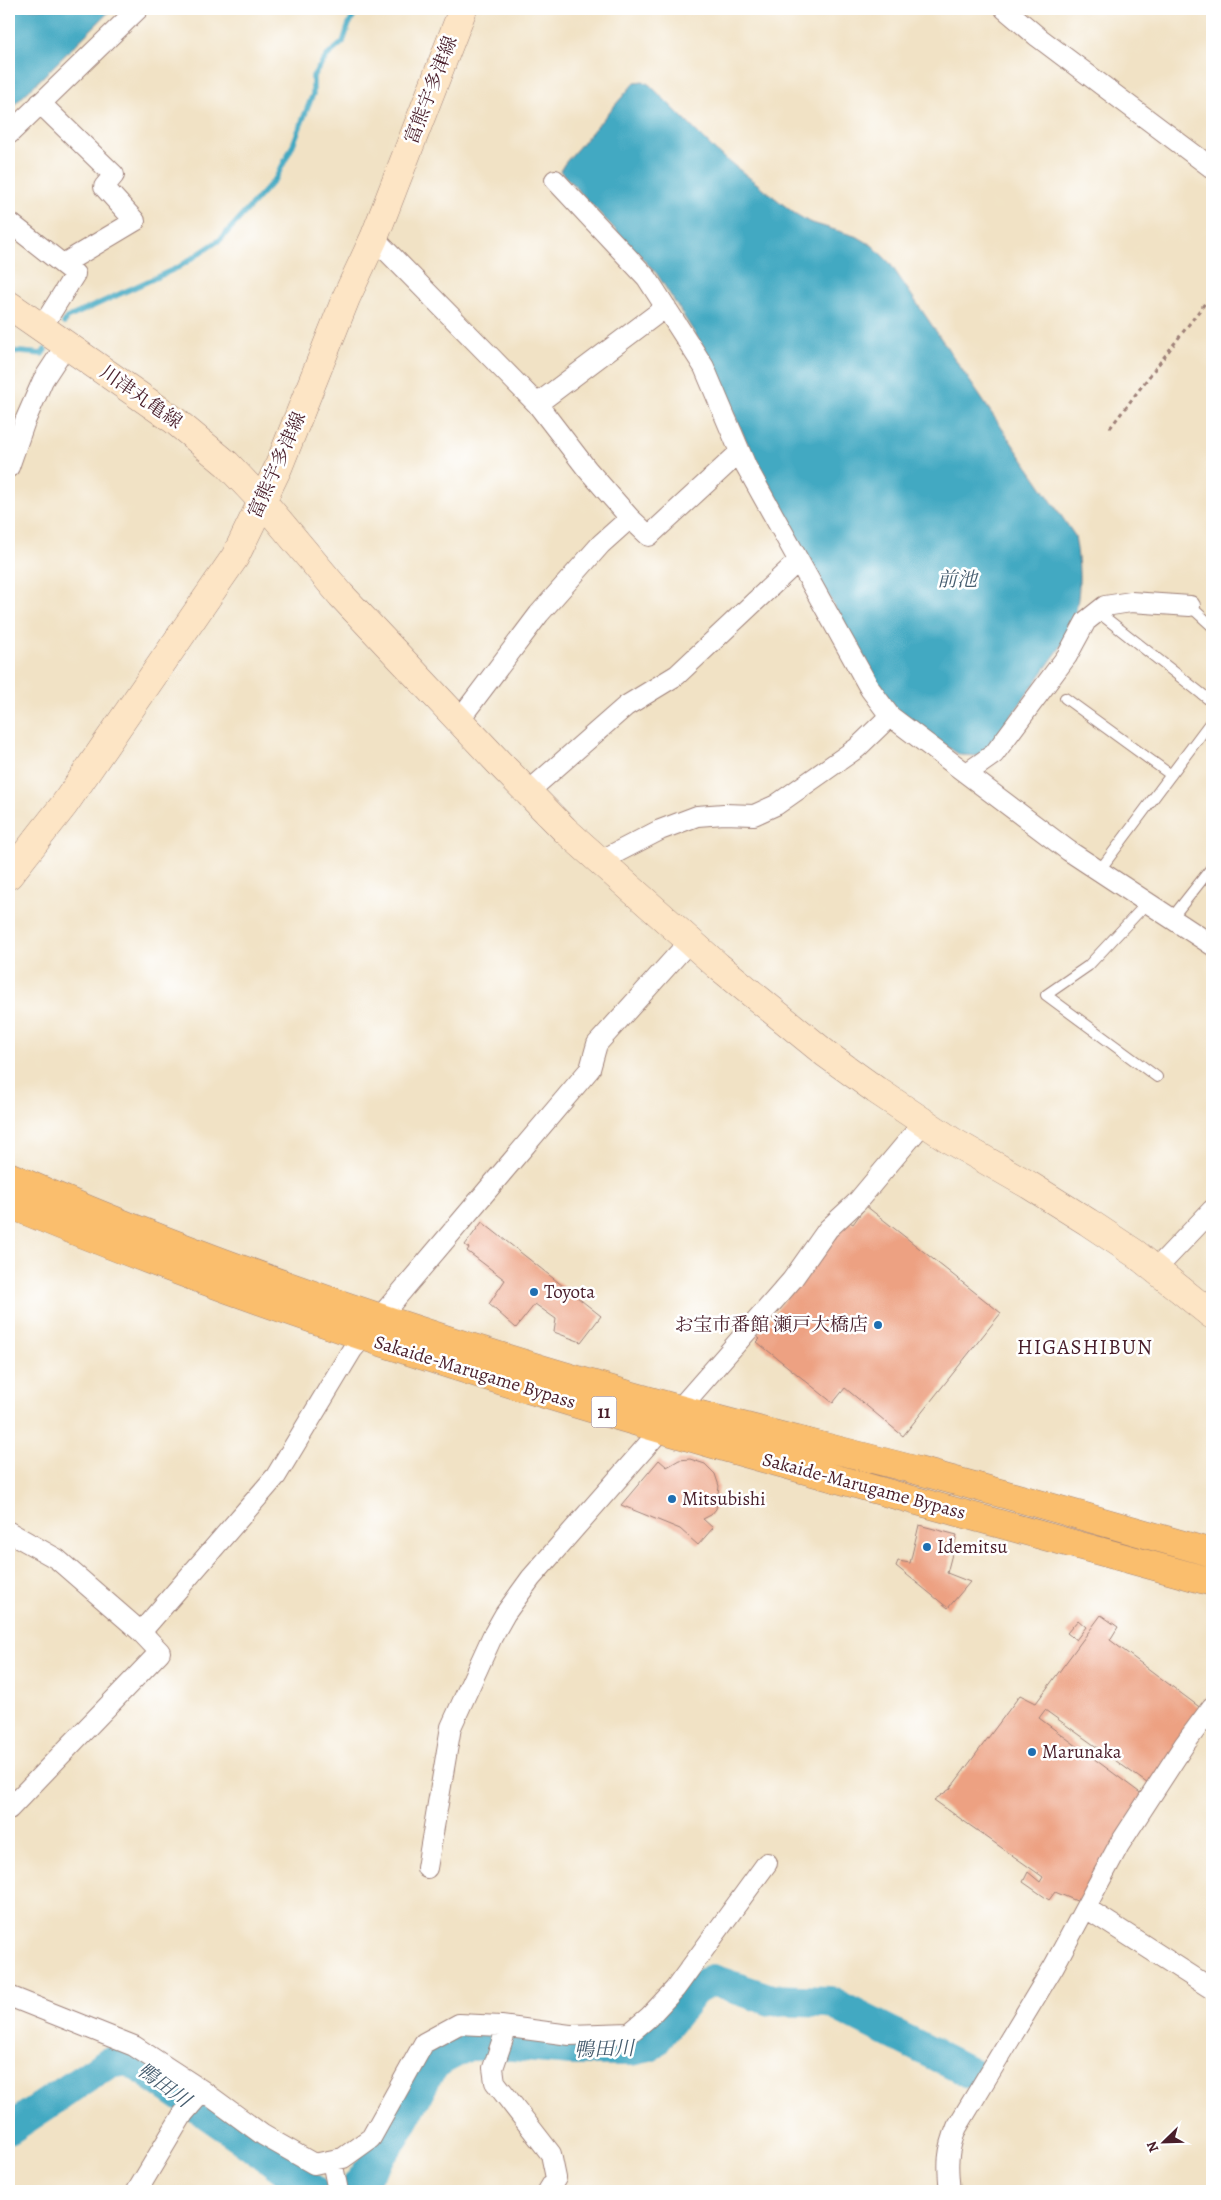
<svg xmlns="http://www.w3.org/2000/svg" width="1221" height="2200" viewBox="0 0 1221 2200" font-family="Alegreya,'Noto Serif JP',serif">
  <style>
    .water { fill: #42a9c2; stroke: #466476 }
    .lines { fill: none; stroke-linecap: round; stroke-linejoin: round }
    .stream { stroke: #42a9c2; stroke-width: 5.5 }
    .river { stroke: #42a9c2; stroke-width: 32 }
    .building { fill: #eda182 }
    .lane-casing { stroke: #9e8078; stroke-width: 12 }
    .street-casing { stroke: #9e8078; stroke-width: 22 }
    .secondary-casing { stroke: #9e8078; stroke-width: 29 }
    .highway-casing { stroke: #9e8078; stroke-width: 29 }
    .path { stroke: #9e8078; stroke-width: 3; stroke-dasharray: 4 4; stroke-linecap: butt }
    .lane { stroke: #fff; stroke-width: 10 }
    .street { stroke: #fff; stroke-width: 20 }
    .secondary { stroke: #fde5c5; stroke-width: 28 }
    .highway { stroke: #fabe6d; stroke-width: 28 }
    .poi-dot { fill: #1f6fb2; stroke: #fff; stroke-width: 2 }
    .labels { text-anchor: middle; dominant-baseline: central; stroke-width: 5; stroke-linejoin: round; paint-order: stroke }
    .shield { fill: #fff; stroke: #80626b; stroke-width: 1 }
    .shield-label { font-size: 18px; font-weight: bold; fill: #4a1f2b }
    .street-label { font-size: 19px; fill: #4a1f2b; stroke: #fff }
    .poi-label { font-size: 19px; fill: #4a1f2b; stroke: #fff; text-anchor: start }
    .water-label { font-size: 20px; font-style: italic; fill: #465d6f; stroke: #fff }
    .quarter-label { font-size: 21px; letter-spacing: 1px; fill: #4a1f2b; stroke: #fff }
  </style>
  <rect width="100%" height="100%" fill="#fff"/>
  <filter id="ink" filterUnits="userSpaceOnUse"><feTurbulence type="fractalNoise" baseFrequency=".02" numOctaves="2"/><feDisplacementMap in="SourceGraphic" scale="10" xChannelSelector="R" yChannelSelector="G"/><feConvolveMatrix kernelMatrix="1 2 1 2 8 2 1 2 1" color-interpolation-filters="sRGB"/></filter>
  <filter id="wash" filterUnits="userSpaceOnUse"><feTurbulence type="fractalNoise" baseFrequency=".0096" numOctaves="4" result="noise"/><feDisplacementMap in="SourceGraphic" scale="20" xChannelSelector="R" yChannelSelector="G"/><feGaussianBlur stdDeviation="1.12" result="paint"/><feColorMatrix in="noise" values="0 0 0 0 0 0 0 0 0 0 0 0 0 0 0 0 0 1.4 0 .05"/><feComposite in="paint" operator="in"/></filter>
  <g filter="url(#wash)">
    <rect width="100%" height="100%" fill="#f1e2c5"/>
    <!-- water -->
    <path class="water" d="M9 9H112L9 110Z
      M643 81 650 85 717 152 794 213 809 222 858 237 873 246 889 262 1075 536C1081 571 1082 605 1067 638L987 750 978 756 960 755 902 717 873 676 776 501 745 438 706 351 657 274 560 171 565 163 635 82Z"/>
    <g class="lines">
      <!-- stream -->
      <path class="stream" d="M64 323 67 318 179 267 221 239 276 178 292 147 313 94V76L327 56 343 42 349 24 358 9
        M9 351 42 354 45 350"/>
      <!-- river -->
      <path class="river" d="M9 2129 108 2063 130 2060 241 2137 314 2191
        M354 2191 395 2135 433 2064 468 2045H514L571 2050H632L650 2046 694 1990 712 1980 771 2000 830 2002 969 2072"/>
    </g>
    <g id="blocks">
      <!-- building -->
      <path class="building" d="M866 1206 1001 1313 903 1436 845 1388 833 1403 757 1342 760 1339 756 1336 848 1221 853 1224Z
        M482 1222 601 1316 581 1342 554 1332 556 1319 535 1304 516 1328 489 1304 505 1280 467 1251 469 1248 465 1245Z
        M690 1459 705 1464 715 1474 719 1486 716 1509 711 1515 703 1519 713 1528 698 1545 680 1529 621 1505 659 1460 667 1467 679 1460Z
        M919 1525 957 1535 947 1573 970 1582 948 1608 896 1566 898 1561 910 1563Z
        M1101 1615 1118 1627 1110 1640 1202 1709 1151 1786 1045 1710 1039 1718 1143 1795 1079 1902 1055 1892 1049 1900 1023 1882 1028 1872 1040 1882 1043 1877 934 1800 950 1789 1020 1695 1036 1703Z
        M1078 1620 1086 1627 1076 1640 1067 1633Z"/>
    </g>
  </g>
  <g filter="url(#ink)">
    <use href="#blocks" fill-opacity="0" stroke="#9e8078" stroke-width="1"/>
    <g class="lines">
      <defs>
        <path id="lane" d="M1190 606 1212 626
          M1098 612 1212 702
          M1065 698 1171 775
          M1099 871 1212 720
          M1147 903 1088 966 1046 995 1157 1077
          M1171 919 1212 867"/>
        <path id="street" d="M1005 9 1038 37 1212 168
          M40 103 114 175 104 187 135 221 63 264
          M9 134 138 9
          M555 180 647 278 704 367 746 466 870 689 890 716
          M9 222 75 274 42 327
          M374 238 537 404 587 469 630 518 601 544 539 614 459 720
          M537 404 666 307
          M9 467 25 421 43 380 66 345
          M630 518 649 536 740 452
          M967 773 994 754 1067 656 1086 621 1105 606 1131 602 1190 606
          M528 792 626 706 677 675 798 561
          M600 861 660 830 697 816 724 814 754 815 776 805 857 748 890 716 1069 851 1212 945
          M1155 1270 1212 1210
          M9 1532 57 1559 141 1632 160 1652 9 1809
          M141 1632 276 1476 352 1350 590 1069 597 1044 689 942
          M427 1868 451 1727 492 1637 505 1614 531 1578 792 1280 828 1229 857 1202 924 1122
          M1086 1908 1212 1989
          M9 1996 134 2046 203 2091 263 2135 314 2164 343 2158 371 2138 424 2043 459 2024 501 2026 570 2035 630 2033 649 2017 675 1989 767 1863
          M507 2027 493 2068 495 2082 551 2154 556 2178 548 2191
          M332 2161 338 2191
          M137 2191 183 2114 203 2091
          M950 2191C947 2165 947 2151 957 2127L1054 1966 1119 1845 1184 1745 1212 1707"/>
        <path id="secondary" d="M9 305 174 420 227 464 263 502 341 595 501 765 565 830 718 966 826 1054 876 1090 952 1141 1029 1185 1088 1222 1136 1254 1212 1315
          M9 875 64 805 235 557 278 468 346 298 374 238 463 9"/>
        <path id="highway" d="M9 1176C223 1270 454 1346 679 1409 759 1431 839 1450 919 1471 1017 1497 1114 1525 1212 1553
          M9 1204C397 1367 807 1470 1212 1582"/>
      </defs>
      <!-- lane casing -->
      <use href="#lane" class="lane-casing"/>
      <!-- street casing -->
      <use href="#street" class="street-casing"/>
      <!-- secondary casing -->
      <use href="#secondary" class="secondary-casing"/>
      <!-- highway casing -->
      <use href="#highway" class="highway-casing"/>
      <!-- path -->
      <path class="path" d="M1110 428 1212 294"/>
      <!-- lane -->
      <use href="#lane" class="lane"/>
      <!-- street -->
      <use href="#street" class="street"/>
      <!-- secondary -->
      <use href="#secondary" class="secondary"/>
      <!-- highway -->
      <use href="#highway" class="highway"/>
    </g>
  </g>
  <!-- markers -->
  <g class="poi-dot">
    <circle cx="534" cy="1292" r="5"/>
    <circle cx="878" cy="1325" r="5"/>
    <circle cx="672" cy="1499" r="5"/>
    <circle cx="927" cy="1547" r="5"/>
    <circle cx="1032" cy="1752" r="5"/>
  </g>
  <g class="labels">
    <!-- shield labels -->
    <rect class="shield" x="591.5" y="1396.5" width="25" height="31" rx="4"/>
    <g class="shield-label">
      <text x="604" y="1412">11</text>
    </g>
    <!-- street labels -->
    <g class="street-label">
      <text transform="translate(431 90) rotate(-69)">富熊宇多津線</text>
      <text transform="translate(141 397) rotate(35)">川津丸亀線</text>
      <text transform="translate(277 465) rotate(-66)">富熊宇多津線</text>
      <text transform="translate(475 1372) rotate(17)">Sakaide-Marugame Bypass</text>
      <text transform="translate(864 1486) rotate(15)">Sakaide-Marugame Bypass</text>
    </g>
    <!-- poi labels -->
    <g class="poi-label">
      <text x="544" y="1292">Toyota</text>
      <text x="868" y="1325" text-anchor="end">お宝市番館 瀬戸大橋店</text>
      <text x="682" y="1499">Mitsubishi</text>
      <text x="937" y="1547">Idemitsu</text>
      <text x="1042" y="1752">Marunaka</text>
    </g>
    <!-- water labels -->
    <g class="water-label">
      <text x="957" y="579">前池</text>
      <text transform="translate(604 2049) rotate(-2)">鴨田川</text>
      <text transform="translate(164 2085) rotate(36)">鴨田川</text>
    </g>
    <!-- quarter labels -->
    <g class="quarter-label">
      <text x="1085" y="1347">HIGASHIBUN</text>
    </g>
  </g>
  <!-- margin -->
  <rect width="1221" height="2200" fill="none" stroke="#fff" stroke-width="30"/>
  <!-- north arrow -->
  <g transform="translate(1164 2142) rotate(247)" stroke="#ffffff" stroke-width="4" paint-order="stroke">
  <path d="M0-4L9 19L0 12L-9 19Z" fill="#4a1f2b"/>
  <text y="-8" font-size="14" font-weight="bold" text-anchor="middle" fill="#4a1f2b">N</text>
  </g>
</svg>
